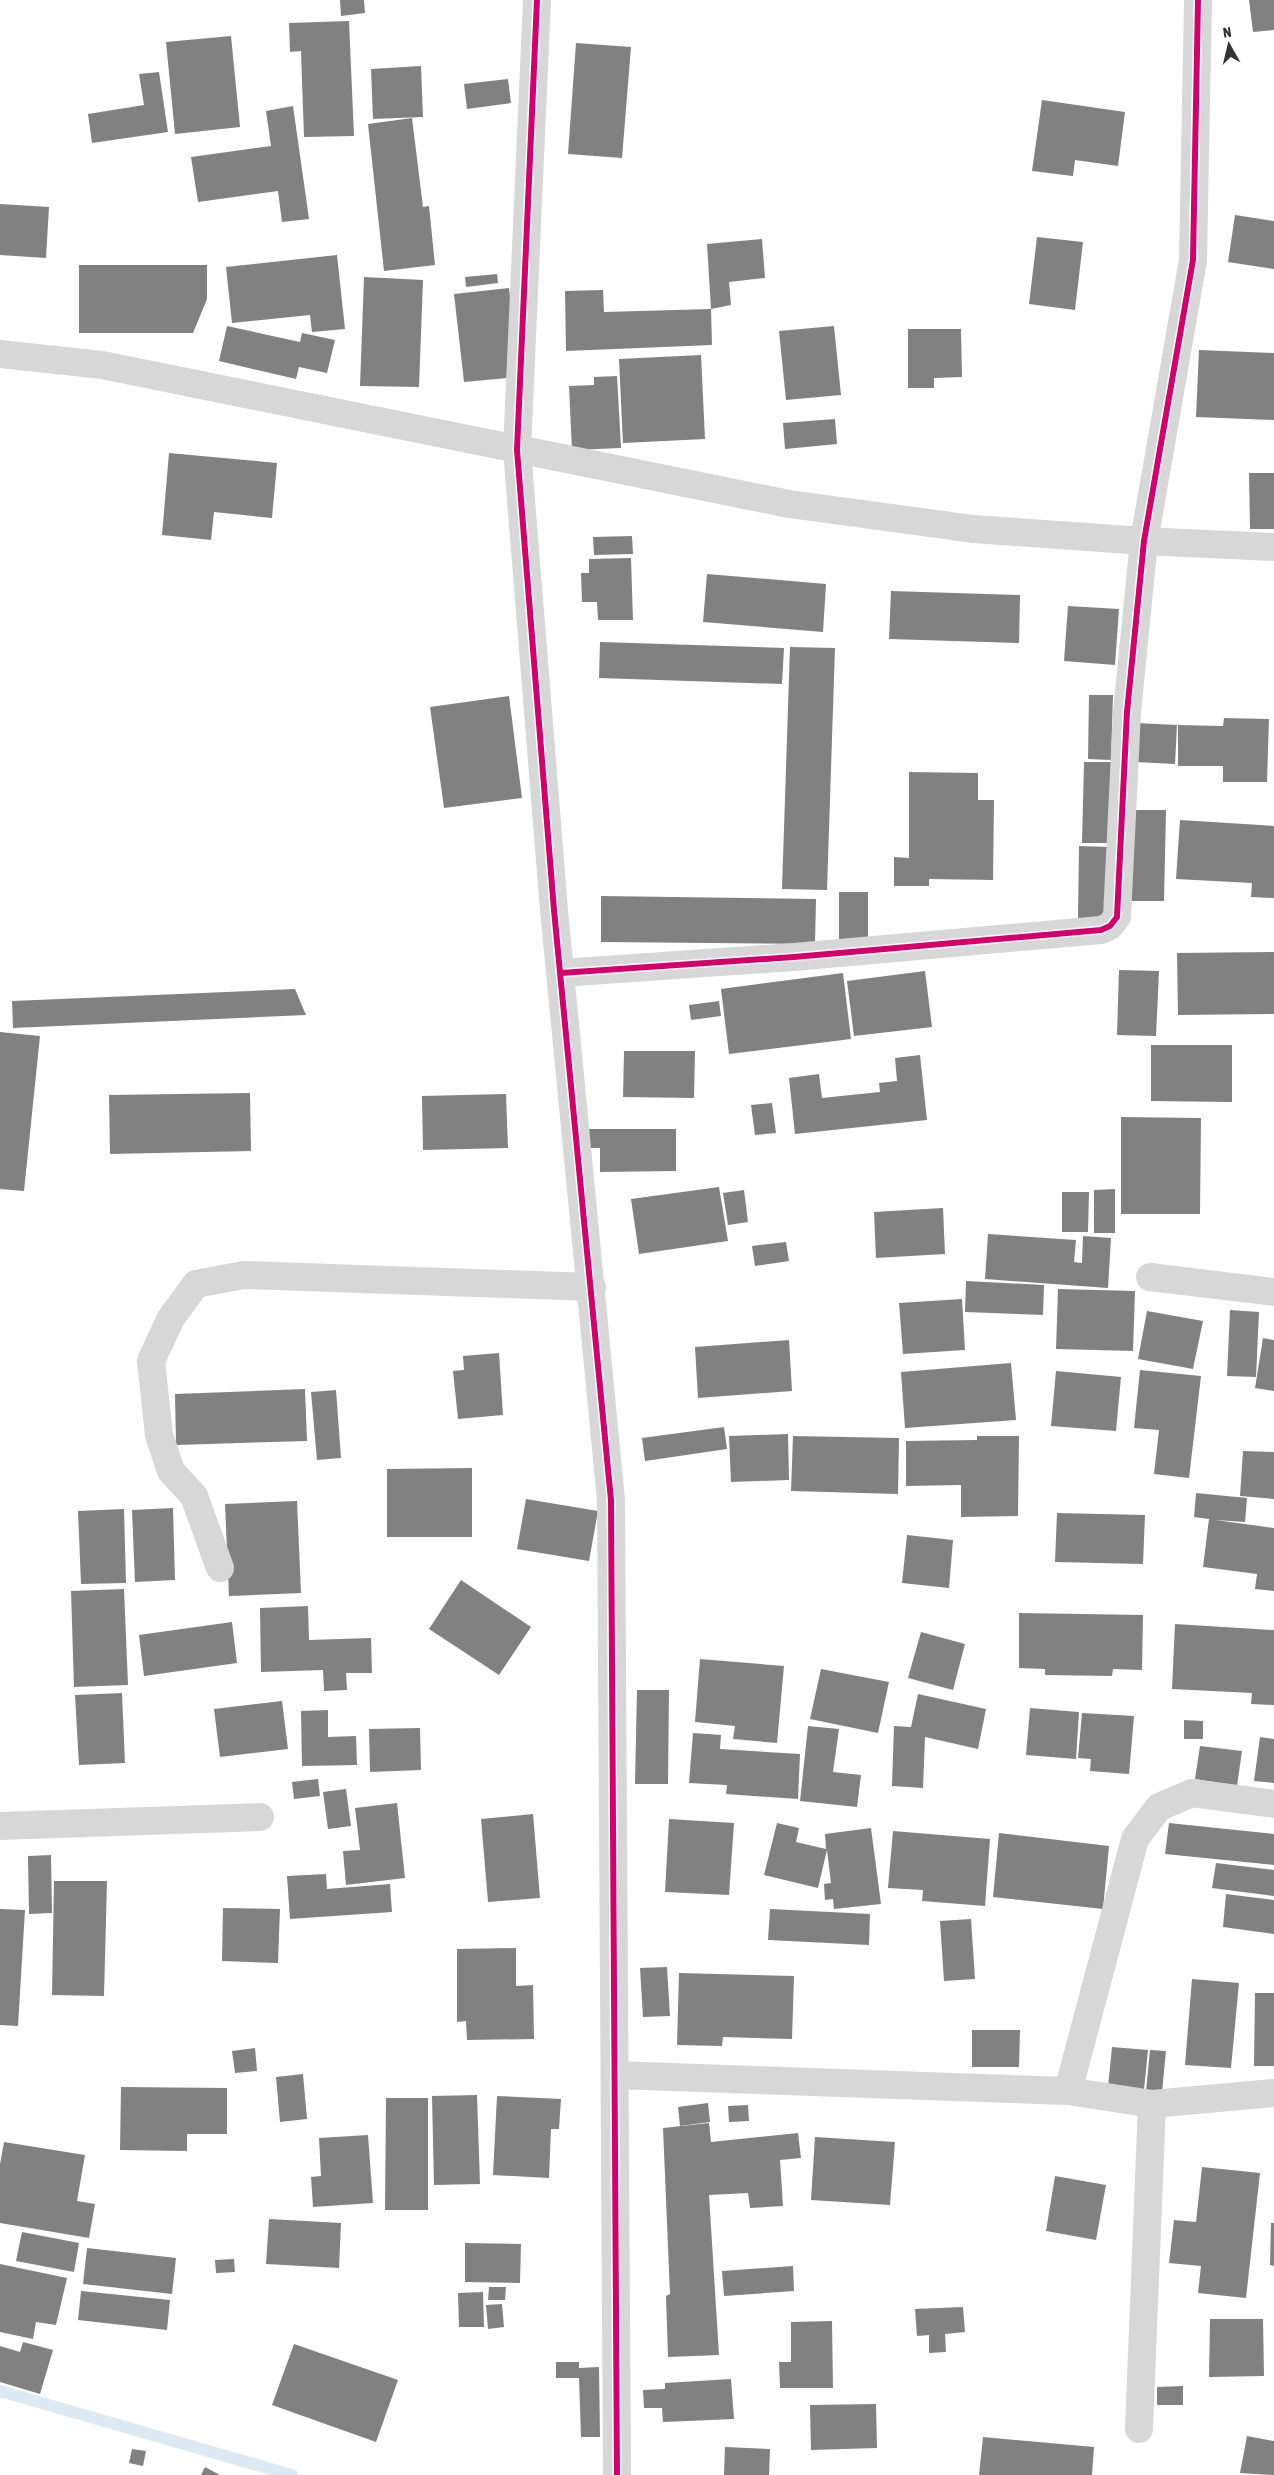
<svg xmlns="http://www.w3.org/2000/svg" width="1274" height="2475" viewBox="0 0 1274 2475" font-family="'Asap Condensed',sans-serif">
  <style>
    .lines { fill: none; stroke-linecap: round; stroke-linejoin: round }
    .stream { stroke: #dde9f3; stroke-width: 12 }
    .building { fill: #818181 }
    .minor { stroke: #d7d7d7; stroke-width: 28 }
    .cycleway-casing { stroke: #fff; stroke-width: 9 }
    .cycleway { stroke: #d6006c; stroke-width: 6 }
  </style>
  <rect width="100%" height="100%" fill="#fff"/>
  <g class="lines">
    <!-- stream -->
    <path class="stream" d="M0 2391 292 2475"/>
  </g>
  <!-- building -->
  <path class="building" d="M340 0H364L365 13 341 16Z
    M1249 0H1274V30L1253 32Z
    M349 21 354 136 304 137 301 51 290 52 289 23Z
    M231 36 240 127 175 134 166 42Z
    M576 43 631 47 622 158 568 154Z
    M421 66 423 117 373 119 371 69Z
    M159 72 168 132 92 143 88 114 144 105 139 74Z
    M508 79 511 103 467 109 464 84Z
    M1042 100 1125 112 1118 166 1075 160 1073 176 1032 171Z
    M293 106 309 219 282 222 278 191 198 202 191 157 271 146 266 111Z
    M412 118 423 207 429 206 435 265 384 271 368 124Z
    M0 204 49 207 46 258 0 255Z
    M1235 215 1274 221V269L1228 262Z
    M1037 237 1083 242 1075 310 1029 304Z
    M762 239 765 278 729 282 731 305 711 309 707 244Z
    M337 255 345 329 312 332 310 315 232 323 226 267Z
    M79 265H207V299L193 333H79Z
    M497 274 498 283 466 287 465 277Z
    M364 277 423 280 419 387 360 386Z
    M509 288 519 377 464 382 454 294Z
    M603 290 604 312 711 309 712 345 566 351 565 291Z
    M227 326 300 342 302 333 335 340 327 373 299 367 296 379 219 361Z
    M834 326 841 395 786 400 779 331Z
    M908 329H961L962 377 934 378V388H908Z
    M1199 350 1274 353V420L1196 417Z
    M701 355 705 439 623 443 619 359Z
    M617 376 621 448 572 450 569 386 594 385V377Z
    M835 419 837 444 785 449 783 423Z
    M169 453 277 463 272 518 214 512 211 540 162 535Z
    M1249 473H1274V529H1250Z
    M632 536 633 554 594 555 593 537Z
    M631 558 633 620H598L597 602H582L581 573H589V559Z
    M707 574 826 584 823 632 703 622Z
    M891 591 1020 595 1019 643 889 639Z
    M1068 606 1119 609 1115 665 1064 661Z
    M600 642 784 648 782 684 599 678Z
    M790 647 835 648 827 890 782 889Z
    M1089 695H1113L1111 760 1088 759Z
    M509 696 522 798 444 808 430 707Z
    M1224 718 1269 719 1267 782H1223V766H1178V725L1223 726Z
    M1137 723 1177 725 1175 764 1135 762Z
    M1084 762H1111L1109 843H1082Z
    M909 772 978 773V800H994L993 880 929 879V886H894V857L909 858Z
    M1128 810H1166L1164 901H1126Z
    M1180 820 1274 826V898L1251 897 1252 883 1176 879Z
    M1079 846 1109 847 1108 919 1078 918Z
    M839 892H868V942H839Z
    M601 896 816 899 815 944 601 942Z
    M1274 952V1014L1178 1015 1177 953Z
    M1119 970 1159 971 1156 1036 1117 1035Z
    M925 971 932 1027 854 1036 847 981Z
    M843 973 851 1039 729 1054 721 989Z
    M295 989 306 1015 13 1028 12 1001Z
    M719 1001 721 1016 691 1020 689 1005Z
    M0 1032 40 1036 24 1191 0 1189Z
    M1151 1045H1232V1102L1151 1101Z
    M624 1051H695L694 1098 623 1097Z
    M920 1055 927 1120 795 1134 789 1078 819 1074 822 1098 880 1092 879 1083 897 1081 895 1058Z
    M250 1093 251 1151 110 1154 109 1095Z
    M506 1094 508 1148 423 1150 422 1096Z
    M772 1103 776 1133 755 1135 751 1105Z
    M1121 1117 1201 1118 1200 1214H1121Z
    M587 1129H676V1171L600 1172V1148H587Z
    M719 1187 728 1241 639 1254 631 1199Z
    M1115 1189V1233H1094V1190Z
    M744 1190 748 1222 728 1225 723 1193Z
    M1062 1192H1089L1088 1232H1062Z
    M943 1208 945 1254 876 1258 874 1212Z
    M988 1234 1076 1240 1074 1262 1082 1263 1083 1236 1111 1238 1108 1288 985 1279Z
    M786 1242 789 1261 755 1266 752 1246Z
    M966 1281 1044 1285 1043 1315 965 1312Z
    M1058 1289 1135 1291 1133 1351 1056 1349Z
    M962 1299 965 1350 903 1354 899 1303Z
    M1230 1310 1259 1312 1256 1377 1227 1376Z
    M1147 1311 1203 1321 1193 1369 1138 1359Z
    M1263 1338 1274 1340V1391L1255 1388Z
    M789 1340 792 1391 698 1398 695 1347Z
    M499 1353 503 1415 458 1419 453 1371 464 1370 463 1356Z
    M1011 1363 1016 1420 905 1428 901 1372Z
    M1140 1370 1201 1376 1189 1478 1154 1474 1159 1430 1134 1428Z
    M1056 1371 1121 1377 1116 1431 1051 1426Z
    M305 1389 307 1441 176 1445 175 1394Z
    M336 1390 341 1458 317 1460 311 1392Z
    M724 1427 727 1449 645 1461 642 1438Z
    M788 1434 789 1480 731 1482 729 1436Z
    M793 1436 899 1438 898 1494 791 1491Z
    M977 1436H1019L1018 1516 961 1517V1485L906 1486V1441L977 1440Z
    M1243 1451 1274 1452V1499L1240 1496Z
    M472 1468V1537H387V1469Z
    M1196 1493 1247 1498 1245 1522 1215 1520 1274 1528V1591L1255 1589 1257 1574 1203 1567 1209 1519 1194 1517Z
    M526 1499 598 1511 589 1561 517 1549Z
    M297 1501 301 1593 229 1596 225 1504Z
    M173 1508 175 1580 135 1582 132 1510Z
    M124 1509 126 1583 81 1584 78 1511Z
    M1057 1513 1145 1515 1143 1564 1055 1562Z
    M907 1535 953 1540 949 1588 902 1583Z
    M461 1580 531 1627 499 1675 429 1629Z
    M124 1589 128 1685 74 1687 71 1591Z
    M308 1606 309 1640 371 1638 372 1673H346L347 1690 324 1691 323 1670 261 1672 260 1608Z
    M1019 1613 1143 1615 1142 1670 1113 1669 1112 1676 1045 1675V1669L1019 1668Z
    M232 1622 237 1663 144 1676 139 1635Z
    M1175 1624 1274 1630V1705L1251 1704 1252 1693 1172 1689Z
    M921 1632 965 1644 953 1690 908 1678Z
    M700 1659 784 1666 777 1743 733 1739 735 1726 695 1722Z
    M821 1669 889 1682 878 1733 810 1719Z
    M637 1690H669L668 1784H635Z
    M122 1693 125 1763 79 1765 75 1695Z
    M918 1694 986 1709 978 1749 925 1737 923 1788 892 1786 894 1726 911 1727Z
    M282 1701 288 1749 220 1757 214 1709Z
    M1030 1708 1079 1712 1076 1759 1026 1755Z
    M328 1710V1737L356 1736 357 1765 302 1766 301 1711Z
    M1082 1713 1134 1716 1129 1774 1090 1771 1091 1759 1078 1758Z
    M1184 1720 1203 1721V1739H1184Z
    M808 1726 839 1729 833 1772 861 1775 857 1807 800 1801Z
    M420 1728 421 1770 370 1772 369 1729Z
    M693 1733 721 1735 720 1749 800 1754 798 1799 726 1794 727 1785 689 1783Z
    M1260 1737 1274 1739V1783L1254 1781Z
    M1200 1746 1242 1751 1237 1786 1195 1779Z
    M318 1779 320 1796 294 1799 292 1782Z
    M346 1789 351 1826 328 1829 323 1792Z
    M397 1803 405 1878 346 1885 343 1851 360 1850 355 1808Z
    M533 1814 540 1898 488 1902 481 1819Z
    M669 1819 734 1823 729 1895 665 1892Z
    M777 1823 799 1828 796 1842 826 1849 825 1834 871 1828 881 1904 834 1909 833 1899 825 1900 824 1884 831 1883 827 1850 818 1888 764 1875Z
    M1169 1823 1274 1834V1865L1165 1854Z
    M893 1831 990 1839 985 1906 922 1901 923 1890 888 1888Z
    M999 1833 1109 1846 1103 1909 993 1897Z
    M51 1855 52 1913 29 1914 28 1856Z
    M1216 1863 1274 1870V1896L1212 1888Z
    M326 1874 327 1889 390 1884 392 1912 290 1919 287 1876Z
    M54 1881H107L104 1996 52 1995Z
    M1226 1894 1274 1900V1934L1223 1927Z
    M223 1908 280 1909 278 1963 222 1961Z
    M0 1909 25 1910 18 2026 0 2025Z
    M770 1909 870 1914 869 1945 768 1940Z
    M971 1919 975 1979 944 1981 940 1921Z
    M516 1948V1986L533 1985 534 2039 467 2040 466 2021 457 2022V1949Z
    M667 1967 670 2016 643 2017 640 1968Z
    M679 1973 794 1976 792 2039 723 2037 722 2046 677 2045Z
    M1192 1979 1239 1983 1231 2068 1185 2065Z
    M1255 1993H1274V2066H1254Z
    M972 2030H1020L1019 2067H972Z
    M1112 2047 1148 2050 1144 2090 1108 2087Z
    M255 2048 257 2071 235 2073 232 2051Z
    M1150 2050 1166 2051 1162 2092 1146 2091Z
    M303 2074 307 2119 280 2122 276 2077Z
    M121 2087 227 2088V2134H187V2151L120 2150Z
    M477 2095 480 2184 434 2185 432 2096Z
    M497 2096 561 2099 559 2129H551L549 2178 493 2175Z
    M386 2098H428V2210H385Z
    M708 2103 710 2122 680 2126 678 2107Z
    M748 2105 749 2121 729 2122 728 2106Z
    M709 2123 711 2142 798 2133 801 2158 780 2160 783 2206 750 2208 748 2193 709 2195 719 2355 668 2357 666 2296 670 2294 663 2128Z
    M368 2135 373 2203 313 2207 311 2177 321 2176 319 2138Z
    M815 2137 895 2142 890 2205 811 2200Z
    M4 2142 85 2155 77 2201 95 2204 89 2238 0 2223V2164Z
    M1202 2167 1260 2173 1246 2298 1198 2293 1201 2266 1169 2263 1174 2220 1196 2222Z
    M1055 2176 1106 2185 1096 2240 1046 2231Z
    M269 2219 341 2223 339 2268 266 2264Z
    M1271 2223H1274V2266L1270 2265Z
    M22 2232 79 2243 74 2272 16 2261Z
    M465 2243 521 2244 520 2283 465 2282Z
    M87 2248 176 2258 172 2294 83 2284Z
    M234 2259 235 2272 216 2273 215 2260Z
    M0 2264 67 2278 56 2325 36 2322 33 2339 0 2332Z
    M793 2266 794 2291 724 2296 722 2271Z
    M489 2287H506L505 2300H488Z
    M81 2291 170 2300 167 2330 78 2320Z
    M483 2292 484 2327H459L458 2293Z
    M502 2304 504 2327 488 2329 486 2305Z
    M963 2307 965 2332 945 2334 946 2352 929 2353V2335L917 2336 915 2309Z
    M1210 2319H1263L1264 2376 1209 2377Z
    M832 2321 833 2388H780L779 2362H791V2322Z
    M23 2342 53 2350 40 2394 0 2382V2346L20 2352Z
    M294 2344 398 2380 376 2442 272 2405Z
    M556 2362H579V2368L599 2367 600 2437H581L579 2378H556Z
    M731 2379 734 2419 663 2422 662 2408H644L643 2390 665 2389V2383Z
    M1183 2386V2405H1157V2387Z
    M876 2404 877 2448 811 2450 810 2405Z
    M1247 2436 1274 2441V2475L1240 2473Z
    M983 2437 1094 2447 1092 2475H979Z
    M725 2447 770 2449 769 2475H724Z
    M132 2449 146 2451 143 2466 129 2463Z
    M205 2467 220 2475H201Z"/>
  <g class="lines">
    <!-- minor -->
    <path class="minor" d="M537 0 517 450 554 910 611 1500 617 2475
      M0 354 102 365 789 504 973 529 1144 541 1274 547
      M561 973 794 957 1101 930 1110 926 1117 917 1127 712 1144 541 1193 260 1198 0
      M1150 1277 1274 1292
      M220 1568 194 1496 171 1471 159 1435 151 1361 171 1318 196 1284 244 1275 592 1287
      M0 1826 260 1817
      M615 2075 1068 2091 1152 2104 1274 2093
      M1068 2091 1135 1839 1159 1807 1192 1793 1274 1804
      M1139 2429 1152 2104"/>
    <defs>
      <path id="cycleway" d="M537 0 517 450 554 910 611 1500 617 2475
        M561 973 794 957 1101 930 1110 926 1117 917 1127 712 1144 541 1193 260 1198 0"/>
    </defs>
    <!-- cycleway casing -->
    <use href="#cycleway" class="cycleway-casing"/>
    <!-- cycleway -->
    <use href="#cycleway" class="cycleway"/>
  </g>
  <!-- north arrow -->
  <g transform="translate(1229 45) rotate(352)" stroke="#ffffff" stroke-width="4" paint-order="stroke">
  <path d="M0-4L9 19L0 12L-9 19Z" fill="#333333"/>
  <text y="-8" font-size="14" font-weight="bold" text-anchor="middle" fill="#333333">N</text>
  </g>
</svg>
